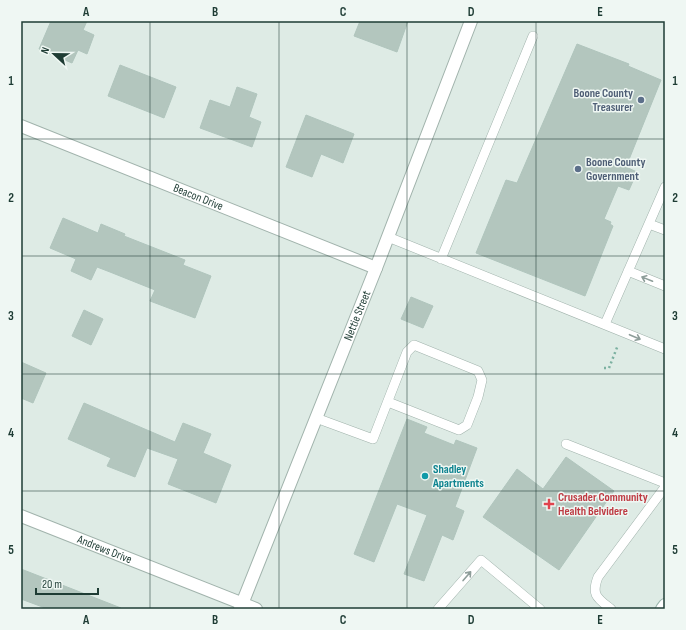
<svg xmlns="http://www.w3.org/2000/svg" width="686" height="630" viewBox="0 0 686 630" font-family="'Sofia Sans Condensed',sans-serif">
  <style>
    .building { fill: #b3c6be; stroke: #b0c5bd }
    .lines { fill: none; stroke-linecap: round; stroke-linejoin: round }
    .lane-casing { stroke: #a1b3ac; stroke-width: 10 }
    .street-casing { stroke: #a1b3ac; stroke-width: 14 }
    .secondary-casing { stroke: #9cb7ae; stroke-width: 14 }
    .path { stroke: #7cb1a1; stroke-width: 2.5; stroke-dasharray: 2 3; stroke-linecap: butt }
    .lane { stroke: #fff; stroke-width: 9 }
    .street { stroke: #fff; stroke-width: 12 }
    .secondary { stroke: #fff; stroke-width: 12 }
    .oneway { stroke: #8e9e9a }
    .grid { fill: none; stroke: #1e3c34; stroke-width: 1; stroke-opacity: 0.55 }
    .service-dot { fill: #5c6f8a; stroke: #eff7f3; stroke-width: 1.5 }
    .culture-dot { fill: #0f9aa8; stroke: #eff7f3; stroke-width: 1.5 }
    .health-dot { fill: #e0444e; stroke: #eff7f3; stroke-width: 1.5 }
    .labels { text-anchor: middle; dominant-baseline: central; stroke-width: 3; stroke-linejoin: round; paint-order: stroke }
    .service-label { font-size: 12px; font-weight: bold; fill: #4e5e75; stroke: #eff7f3; text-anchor: end }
    .street-label { font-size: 12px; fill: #1e3c34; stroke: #eff7f3 }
    .culture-label { font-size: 12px; font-weight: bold; fill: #0d838f; stroke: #eff7f3; text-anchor: start }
    .health-label { font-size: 12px; font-weight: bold; fill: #be3a42; stroke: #eff7f3; text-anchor: start }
    .neatline { fill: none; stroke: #1e3c34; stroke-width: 1.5 }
    .grid-label { font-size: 13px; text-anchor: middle; font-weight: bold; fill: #1e3c34 }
  </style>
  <rect width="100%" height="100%" fill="#deebe5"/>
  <!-- building -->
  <path class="building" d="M51 21H87L83 30 94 35 87 54 78 50 72 63 39 49Z
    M360 21H408L397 52 354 36Z
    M577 44 629 64 628 66 661 80 626 167 637 172 629 190 618 186 604 219 611 222 610 224 613 226 585 296 476 253 506 180 517 183Z
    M120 65 176 87 164 118 108 96Z
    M237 87 257 94 249 117 261 122 252 147 200 128 210 100 230 107Z
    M306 115 354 134 343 163 321 154 312 177 286 167Z
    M63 218 98 233 101 224 125 234 124 236 185 260 183 265 211 276 195 318 150 301 155 290 110 272 97 267 91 280 71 271 76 259 50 248Z
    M411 297 433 306 423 328 401 319Z
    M84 310 103 319 91 345 72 336Z
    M21 362 46 373 33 403 21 398Z
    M84 403 175 442 183 423 211 434 203 453 231 465 216 503 168 484 178 459 147 448 135 477 107 466 111 458 68 439Z
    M407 419 427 427 424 433 454 445 456 440 477 448 455 507 464 511 453 540 442 535 424 581 404 574 427 515 397 504 374 562 354 554Z
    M566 457 614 491 559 570 483 517 517 469 543 489Z
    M21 569 121 608V609H48L21 599Z"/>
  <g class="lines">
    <defs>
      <path id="lane" d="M649 224 665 230
        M388 237 665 349
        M441 259 533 36
        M628 271 665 286
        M605 324 665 187
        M316 418 373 439 407 352 414 345 478 371 482 380 478 397 467 425 459 430 388 402
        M566 444 665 483
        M438 609 481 560 540 609
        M611 609C597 598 591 595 598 577L665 487"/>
      <g id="street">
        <path id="s1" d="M21 126 376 268"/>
        <path id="s2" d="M21 516 256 609"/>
        <path id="s3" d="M240 609 376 268 471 21"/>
      </g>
      <path id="secondary" d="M662 609 665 605"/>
    </defs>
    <!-- lane casing -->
    <use href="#lane" class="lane-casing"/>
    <!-- street casing -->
    <use href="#street" class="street-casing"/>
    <!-- secondary casing -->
    <use href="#secondary" class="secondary-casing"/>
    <!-- path -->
    <path class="path" d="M604 368H609L618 345"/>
    <!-- lane -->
    <use href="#lane" class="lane"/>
    <!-- street -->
    <use href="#street" class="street"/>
    <!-- secondary -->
    <use href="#secondary" class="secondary"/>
  </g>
  <!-- one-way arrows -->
  <defs><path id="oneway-shaft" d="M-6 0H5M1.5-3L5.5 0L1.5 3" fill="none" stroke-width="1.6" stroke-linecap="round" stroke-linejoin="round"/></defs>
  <g class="oneway">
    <use href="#oneway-shaft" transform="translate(647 279) rotate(-158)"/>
    <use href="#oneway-shaft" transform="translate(635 337) rotate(23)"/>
    <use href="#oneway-shaft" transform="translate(467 576) rotate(-49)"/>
  </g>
  <!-- grid -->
  <path class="grid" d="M150 21V609M279 21V609M407 21V609M536 21V609M21 139H665M21 256H665M21 374H665M21 491H665"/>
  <!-- markers -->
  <g class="service-dot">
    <circle cx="641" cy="100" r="4"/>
    <circle cx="578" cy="169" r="4"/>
  </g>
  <circle class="culture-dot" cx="425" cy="476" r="4"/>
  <path class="health-dot" d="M547 498h4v4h4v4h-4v4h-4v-4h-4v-4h4z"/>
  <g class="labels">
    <!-- service labels -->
    <g class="service-label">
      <text x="633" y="93">Boone County<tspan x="633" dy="14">Treasurer</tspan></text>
      <text x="586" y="162" text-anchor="start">Boone County<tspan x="586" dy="14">Government</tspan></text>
    </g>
    <!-- street labels -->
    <g class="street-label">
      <text stroke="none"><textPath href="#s1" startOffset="191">Beacon Drive</textPath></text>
      <text stroke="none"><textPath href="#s3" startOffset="316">Nettie Street</textPath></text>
      <text stroke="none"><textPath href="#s2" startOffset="90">Andrews Drive</textPath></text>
    </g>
    <!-- culture labels -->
    <g class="culture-label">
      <text x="433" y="469">Shadley<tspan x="433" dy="14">Apartments</tspan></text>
    </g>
    <!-- health labels -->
    <g class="health-label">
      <text x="558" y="497">Crusader Community<tspan x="558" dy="14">Health Belvidere</tspan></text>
    </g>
  </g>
  <!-- border -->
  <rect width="686" height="630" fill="none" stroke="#eff7f3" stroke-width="44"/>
  <!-- north arrow -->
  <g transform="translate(54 54) rotate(292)" stroke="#eff7f3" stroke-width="3" paint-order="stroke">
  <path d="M0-3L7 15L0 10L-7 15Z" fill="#1e3c34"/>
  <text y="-6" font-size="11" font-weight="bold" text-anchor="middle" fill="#1e3c34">N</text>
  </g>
  <!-- scale -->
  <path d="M36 588v6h62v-6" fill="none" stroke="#1e3c34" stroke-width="2"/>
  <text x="42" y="588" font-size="12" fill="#1e3c34" stroke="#eff7f3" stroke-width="3" paint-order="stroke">20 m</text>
  <rect x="22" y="22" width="642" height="586" class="neatline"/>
  <g class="grid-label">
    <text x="86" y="16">A</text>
    <text x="215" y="16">B</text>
    <text x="343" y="16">C</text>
    <text x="471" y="16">D</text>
    <text x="600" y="16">E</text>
    <text x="11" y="85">1</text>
    <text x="675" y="85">1</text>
    <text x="11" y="202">2</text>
    <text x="675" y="202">2</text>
    <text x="11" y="320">3</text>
    <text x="675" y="320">3</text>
    <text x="11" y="437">4</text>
    <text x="675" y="437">4</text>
    <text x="11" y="554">5</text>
    <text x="675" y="554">5</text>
    <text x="86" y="624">A</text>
    <text x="215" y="624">B</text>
    <text x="343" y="624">C</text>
    <text x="471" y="624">D</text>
    <text x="600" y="624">E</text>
  </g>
</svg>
